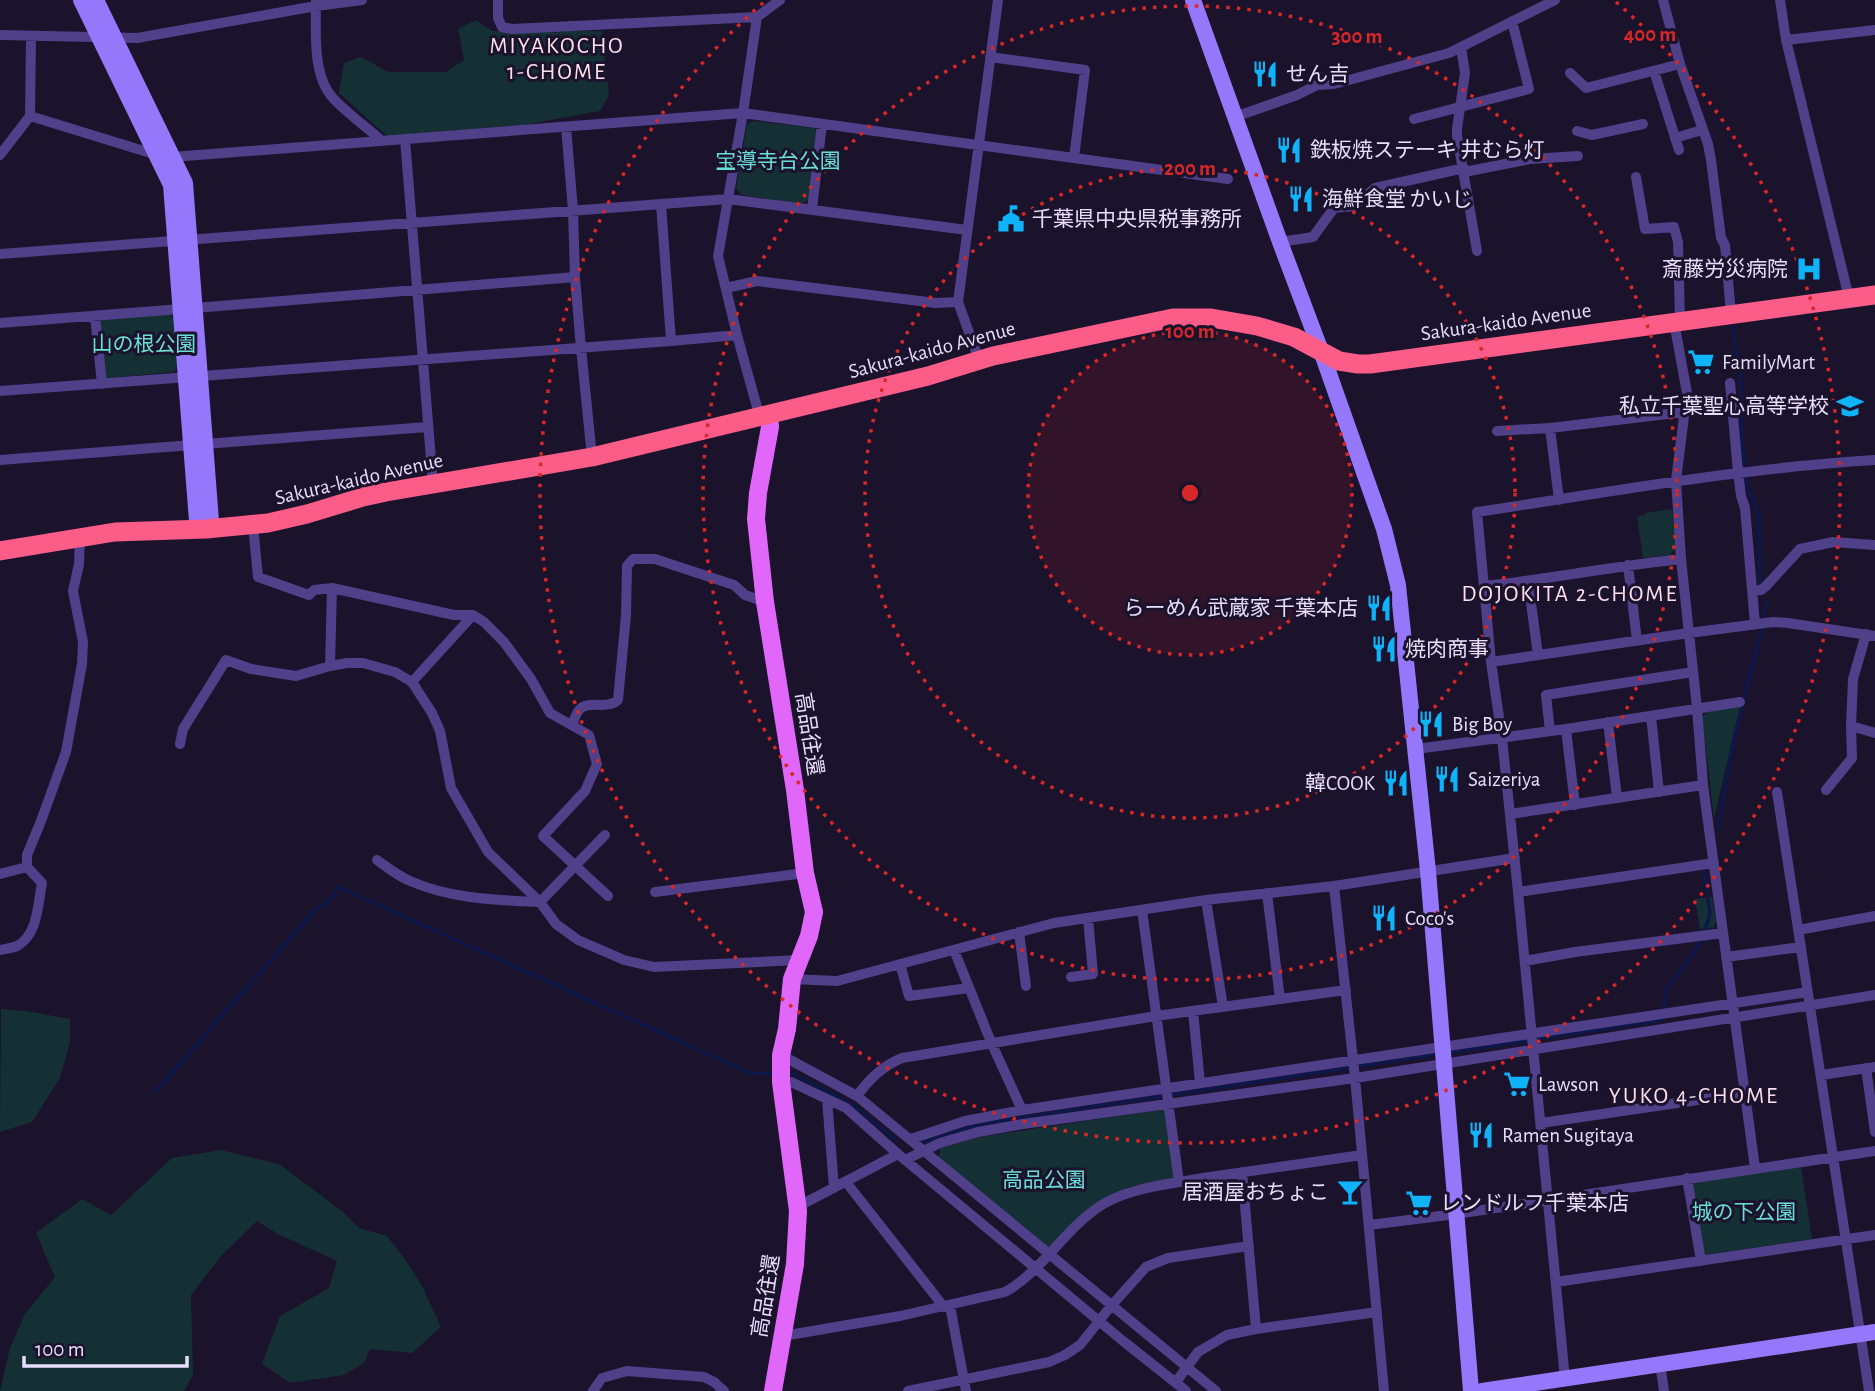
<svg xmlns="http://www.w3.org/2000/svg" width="1875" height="1391" font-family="'Alegreya Sans','Noto Sans JP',sans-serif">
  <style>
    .green { fill: #153035 }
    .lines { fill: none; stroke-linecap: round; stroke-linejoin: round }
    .stream { stroke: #0d174a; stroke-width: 3.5 }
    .street { stroke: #503f89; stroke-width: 10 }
    .secondary { stroke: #9577fb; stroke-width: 16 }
    .primary { stroke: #e167fb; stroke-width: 18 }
    .highway { stroke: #fb5c88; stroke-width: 19 }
    .ring { fill: none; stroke: #d62828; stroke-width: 3.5; stroke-dasharray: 3.5 7 }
    .labels { text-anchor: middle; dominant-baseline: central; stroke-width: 6; stroke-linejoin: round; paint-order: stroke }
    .poi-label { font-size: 21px; fill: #e8ddfe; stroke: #1b122b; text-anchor: start }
    .park-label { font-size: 21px; fill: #69ded8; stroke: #1b122b }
    .street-label { font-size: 21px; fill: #e8ddfe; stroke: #1b122b }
    .neighbourhood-label { font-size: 23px; letter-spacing: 2px; fill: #fedfed; stroke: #1b122b }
    .centre { fill: #d62828; stroke: #1b122b; stroke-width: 3.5 }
    .ring-label { font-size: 21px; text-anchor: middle; font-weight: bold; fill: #d62828; stroke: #1b122b; stroke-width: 6; stroke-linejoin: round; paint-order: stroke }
  </style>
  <rect width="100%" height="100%" fill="#1b122b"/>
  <path class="green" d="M476 20 492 31H602L609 96 600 111 524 125 387 136 339 93 344 63 360 57 389 72H446L464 60 458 29Z
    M754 121 814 128 820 133 809 199 802 204 742 195 736 189 747 124Z
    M167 313 174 318 178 366 174 372 106 378 98 321 102 318Z
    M1672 509 1676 548 1670 555 1643 558 1637 516 1645 515V513Z
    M1740 707 1714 819 1702 717 1708 712Z
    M1712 897 1716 921 1714 927 1700 929 1695 899Z
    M1 1009 26 1011 70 1019V1042L60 1078 32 1122 0 1132Z
    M1165 1109 1174 1178 1129 1187 1048 1248 939 1159 940 1148 979 1137Z
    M221 1150 279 1164 342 1211 359 1228 387 1236 405 1259 422 1286 441 1327 412 1353 370 1349 364 1363 344 1375 290 1383 262 1364 280 1316 329 1288 337 1261 278 1234 257 1221 221 1256 191 1295 193 1375 184 1391H0L10 1348 25 1314 55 1277 36 1233 82 1199 111 1215 172 1158Z
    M1801 1167 1812 1239 1705 1255 1692 1182Z"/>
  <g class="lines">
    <path class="stream" d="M1733 321 1735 347 1741 369 1742 443 1747 486 1759 515 1760 584
      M1764 618 1766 601
      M1718 828 1734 738 1762 629
      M1447 1053 1662 1020 1667 989 1702 941 1710 914 1704 871
      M786 1073H792L854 1106 896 1140
      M154 1093 315 910 331 899 339 887 750 1073 775 1074
      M925 1142 963 1129 987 1123 1440 1054"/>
    <path class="street" d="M316 0C316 29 312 74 332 97 344 111 368 128 382 141
      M498 0V18L502 27 512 29 757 17 780 0
      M1663 0 1680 64 1708 144 1711 160 1721 238 1725 245 1731 314
      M1780 0 1786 40 1849 298
      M757 17 743 113 718 256 737 335 760 418
      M0 35 137 38 316 6 362 0
      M1786 40 1875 30
      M1461 47 1465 73 1457 129V136L1477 251
      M990 57 1085 70 1074 158
      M1654 71 1679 150
      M1570 73 1586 88 1680 64
      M30 116 157 155
      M1235 117 1297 95 1317 85 1334 84 1449 53 1555 0
      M1414 119 1529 89 1512 21
      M566 127 573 210 575 277 581 348 592 457
      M1577 131 1592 135 1643 124
      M1675 138 1702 130
      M405 139 433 484
      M0 155 30 116 31 36
      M172 157 743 113 1228 179
      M1464 172 1530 159 1578 156
      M1636 177 1645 229 1674 227 1678 242 1680 321
      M661 204 671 341
      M812 209 822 124
      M1280 242 1313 237 1334 208 1354 206 1375 188 1464 168
      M0 254 728 199 967 230
      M726 288 757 281 936 303 958 302
      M195 308 575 277
      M95 316 102 384
      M1674 322 1687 393 1676 480 1681 559 1697 708 1703 785 1755 1168
      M0 323 181 309
      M979 360 958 302 998 0
      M1730 383 1738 472 1741 496 1745 508 1755 624
      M0 391 671 341 737 335
      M1550 428 1559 500
      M1497 431 1550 428 1684 412
      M205 444 427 427
      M0 460 192 445
      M253 525 258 577 309 595 314 590 332 588 454 615H473L484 622 504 642 531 679 550 713 589 735 597 764 585 791 543 836 608 896
      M1628 565 1637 641
      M1528 581 1538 655
      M1484 586C1550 579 1615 566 1681 559
      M1753 591 1761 590 1766 586 1800 549 1833 542 1875 545
      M1491 662 1689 633 1773 622 1788 623 1875 636
      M330 666 332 588
      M412 682 473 615
      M1651 716 1659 792
      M1608 722 1617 798
      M572 725C574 720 576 713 580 709 589 700 607 710 618 700L626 615 627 566 633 559H655L734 585 745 595 765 602
      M1851 726 1875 733
      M1566 729 1575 805
      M1550 731 1546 695 1693 672
      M180 744 183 729 226 660 251 669 296 676 330 666 347 663H363L395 672 412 682 432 713 440 731 451 788 488 852 540 902 556 924 578 940 624 960 654 967 799 960
      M1416 749 1566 729 1740 702
      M1826 790 1852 758 1851 726 1853 679 1866 634
      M1777 792 1869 1391
      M1510 814 1703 785
      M377 860C388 868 398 876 410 881 451 899 496 900 540 902L605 835
      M0 874 27 867
      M1334 886 1355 1078 1384 1391
      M655 892 805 873
      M1518 892 1714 863
      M1267 893 1280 999
      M1206 900 1223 1007
      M1142 910 1179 1182
      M1798 930 1875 916
      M1019 932 1026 986
      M0 950C5 949 12 948 17 946 38 935 38 903 42 883L27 867V855L41 821 66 752 82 664 83 642 73 591 79 564 80 538
      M954 950 991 1042 1022 1110
      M1726 957 1801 947
      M1525 961 1575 952 1723 933
      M900 964 909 996 969 988
      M1071 977 1093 974 1088 918
      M792 979 837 981 1054 923 1206 900 1334 886 1515 858
      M1193 1011 1200 1083
      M781 1055 857 1096 1216 1391
      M1866 1068 1875 1132
      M1821 1075 1875 1067
      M781 1082H791L846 1108 898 1154 1123 1341 1186 1391
      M857 1096C869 1079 882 1066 902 1058L1156 1016 1346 990
      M827 1099 834 1188
      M1541 1123 1745 1093
      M911 1139 965 1121 1022 1110 1808 992
      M905 1160 940 1143 978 1132 1023 1124 1355 1078 1875 995
      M1242 1172 1256 1329
      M1687 1178 1701 1261
      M846 1182 944 1307
      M797 1207 898 1154
      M1369 1225 1456 1214 1875 1151
      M1556 1282 1875 1235
      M950 1306 966 1391
      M783 1336 900 1316 1005 1292C1044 1270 1066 1226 1105 1203 1134 1187 1171 1184 1203 1178 1256 1170 1309 1163 1362 1155
      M1660 1364 1664 1391
      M1565 1379 1518 892 1502 738 1491 662 1477 512C1610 492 1741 468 1875 460
      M1176 1382 1198 1352 1227 1335 1256 1329 1377 1312
      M593 1391 602 1378 627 1371 704 1377 714 1382 724 1391
      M908 1391 1049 1362 1065 1355 1080 1345 1111 1306 1146 1267 1168 1258 1249 1246"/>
    <path class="secondary" d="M81 0 171 185 197 521 206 529 211 521 185 183 96 0
      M1193 0 1280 242 1321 351 1384 529 1398 585 1428 871 1471 1391
      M1482 1391 1875 1332"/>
    <path class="primary" d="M769 415 770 427 758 493 756 519 765 602 795 790 805 873 814 912 809 936 792 979 787 1029 781 1055V1082L798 1211 795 1264 773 1391"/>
    <path class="highway" d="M0 551 115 532 206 529 268 523 307 514 363 497 386 492 592 457 928 376 993 356 1173 318H1211L1257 326 1294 337 1339 361 1358 364H1370L1875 295"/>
  </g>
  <circle cx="1190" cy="493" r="162" fill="#d62828" fill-opacity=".12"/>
  <g class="ring">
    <circle cx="1190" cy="493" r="162"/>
    <circle cx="1190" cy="493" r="325"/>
    <circle cx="1190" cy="493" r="487"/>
    <path d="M1616 2A650 650 0 1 1 764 2"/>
  </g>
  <defs>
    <g id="restaurant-bare" transform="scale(2.1)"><path d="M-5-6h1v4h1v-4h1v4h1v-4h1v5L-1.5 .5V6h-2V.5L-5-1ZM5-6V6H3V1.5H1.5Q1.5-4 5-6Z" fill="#0fb3f9" stroke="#1b122b" stroke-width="2.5" paint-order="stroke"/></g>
    <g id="civic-bare" transform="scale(2.1)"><path d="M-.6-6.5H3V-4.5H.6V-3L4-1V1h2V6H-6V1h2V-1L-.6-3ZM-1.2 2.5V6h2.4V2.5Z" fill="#0fb3f9" stroke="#1b122b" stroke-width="2.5" paint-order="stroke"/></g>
    <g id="hospital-bare" transform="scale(2.1)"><path d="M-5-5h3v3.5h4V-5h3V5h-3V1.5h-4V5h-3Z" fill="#0fb3f9" stroke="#1b122b" stroke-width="2.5" paint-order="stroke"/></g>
    <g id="supermarket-bare" transform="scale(2.1)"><path d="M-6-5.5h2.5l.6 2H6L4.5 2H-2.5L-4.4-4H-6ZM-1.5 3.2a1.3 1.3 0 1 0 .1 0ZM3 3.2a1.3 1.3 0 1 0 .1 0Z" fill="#0fb3f9" stroke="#1b122b" stroke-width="2.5" paint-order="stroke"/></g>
    <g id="school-bare" transform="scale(2.1)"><path d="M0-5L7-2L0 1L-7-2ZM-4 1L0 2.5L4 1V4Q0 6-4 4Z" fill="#0fb3f9" stroke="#1b122b" stroke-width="2.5" paint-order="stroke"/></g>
    <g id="bar-bare" transform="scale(2.1)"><path d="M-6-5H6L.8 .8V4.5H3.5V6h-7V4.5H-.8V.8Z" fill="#0fb3f9" stroke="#1b122b" stroke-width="2.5" paint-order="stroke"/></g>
  </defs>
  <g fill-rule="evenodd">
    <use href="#restaurant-bare" x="1265" y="74"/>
    <use href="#restaurant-bare" x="1289" y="150"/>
    <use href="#restaurant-bare" x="1301" y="199"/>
    <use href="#civic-bare" x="1011" y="219"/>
    <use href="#hospital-bare" x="1809" y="269"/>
    <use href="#supermarket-bare" x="1701" y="362"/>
    <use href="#school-bare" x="1850" y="406"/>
    <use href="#restaurant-bare" x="1379" y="608"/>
    <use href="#restaurant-bare" x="1384" y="649"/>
    <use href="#restaurant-bare" x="1431" y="724"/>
    <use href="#restaurant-bare" x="1447" y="779"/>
    <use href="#restaurant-bare" x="1396" y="783"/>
    <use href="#restaurant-bare" x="1384" y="918"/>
    <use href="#supermarket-bare" x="1517" y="1084"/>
    <use href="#restaurant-bare" x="1481" y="1135"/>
    <use href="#bar-bare" x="1350" y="1192"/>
    <use href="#supermarket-bare" x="1419" y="1203"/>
  </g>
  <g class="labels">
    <g class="poi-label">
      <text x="1286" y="74">せん吉</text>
      <text x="1310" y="150">鉄板焼ステーキ 井むら灯</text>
      <text x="1322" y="199">海鮮食堂 かいじ</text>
      <text x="1032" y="219">千葉県中央県税事務所</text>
      <text x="1788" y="269" text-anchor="end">斎藤労災病院</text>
      <text x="1722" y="362">FamilyMart</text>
      <text x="1829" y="406" text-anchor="end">私立千葉聖心高等学校</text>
      <text x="1358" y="608" text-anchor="end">らーめん武蔵家 千葉本店</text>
      <text x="1405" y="649">焼肉商事</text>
      <text x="1452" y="724">Big Boy</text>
      <text x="1468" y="779">Saizeriya</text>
      <text x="1375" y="783" text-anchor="end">韓COOK</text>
      <text x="1405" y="918">Coco's</text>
      <text x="1538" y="1084">Lawson</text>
      <text x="1502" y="1135">Ramen Sugitaya</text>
      <text x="1329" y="1192" text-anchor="end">居酒屋おちょこ</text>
      <text x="1440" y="1203">レンドルフ千葉本店</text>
    </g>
    <g class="park-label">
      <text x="778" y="161">宝導寺台公園</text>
      <text x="144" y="344">山の根公園</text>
      <text x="1044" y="1180">高品公園</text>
      <text x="1744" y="1212">城の下公園</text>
    </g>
    <g class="street-label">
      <text transform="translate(1506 322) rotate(-8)">Sakura-kaido Avenue</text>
      <text transform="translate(932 350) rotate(-15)">Sakura-kaido Avenue</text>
      <text transform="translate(359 479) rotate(-13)">Sakura-kaido Avenue</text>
      <text transform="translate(809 734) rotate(81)">高品往還</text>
      <text transform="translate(766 1296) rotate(-81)">高品往還</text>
    </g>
    <g class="neighbourhood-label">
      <text x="557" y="46">MIYAKOCHO<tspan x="557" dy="26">1-CHOME</tspan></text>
      <text x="1570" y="594">DOJOKITA 2-CHOME</text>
      <text x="1694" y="1096">YUKO 4-CHOME</text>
    </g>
  </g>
  <circle cx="1190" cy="493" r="10" class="centre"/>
  <g class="ring-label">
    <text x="1650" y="41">400 m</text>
    <text x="1357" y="43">300 m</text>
    <text x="1190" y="175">200 m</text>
    <text x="1190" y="338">100 m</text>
  </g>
  <path d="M24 1356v10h163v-10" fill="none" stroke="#e8ddfe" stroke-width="3.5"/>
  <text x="35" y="1356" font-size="21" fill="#e8ddfe" stroke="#1b122b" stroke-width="5" paint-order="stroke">100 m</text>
</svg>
